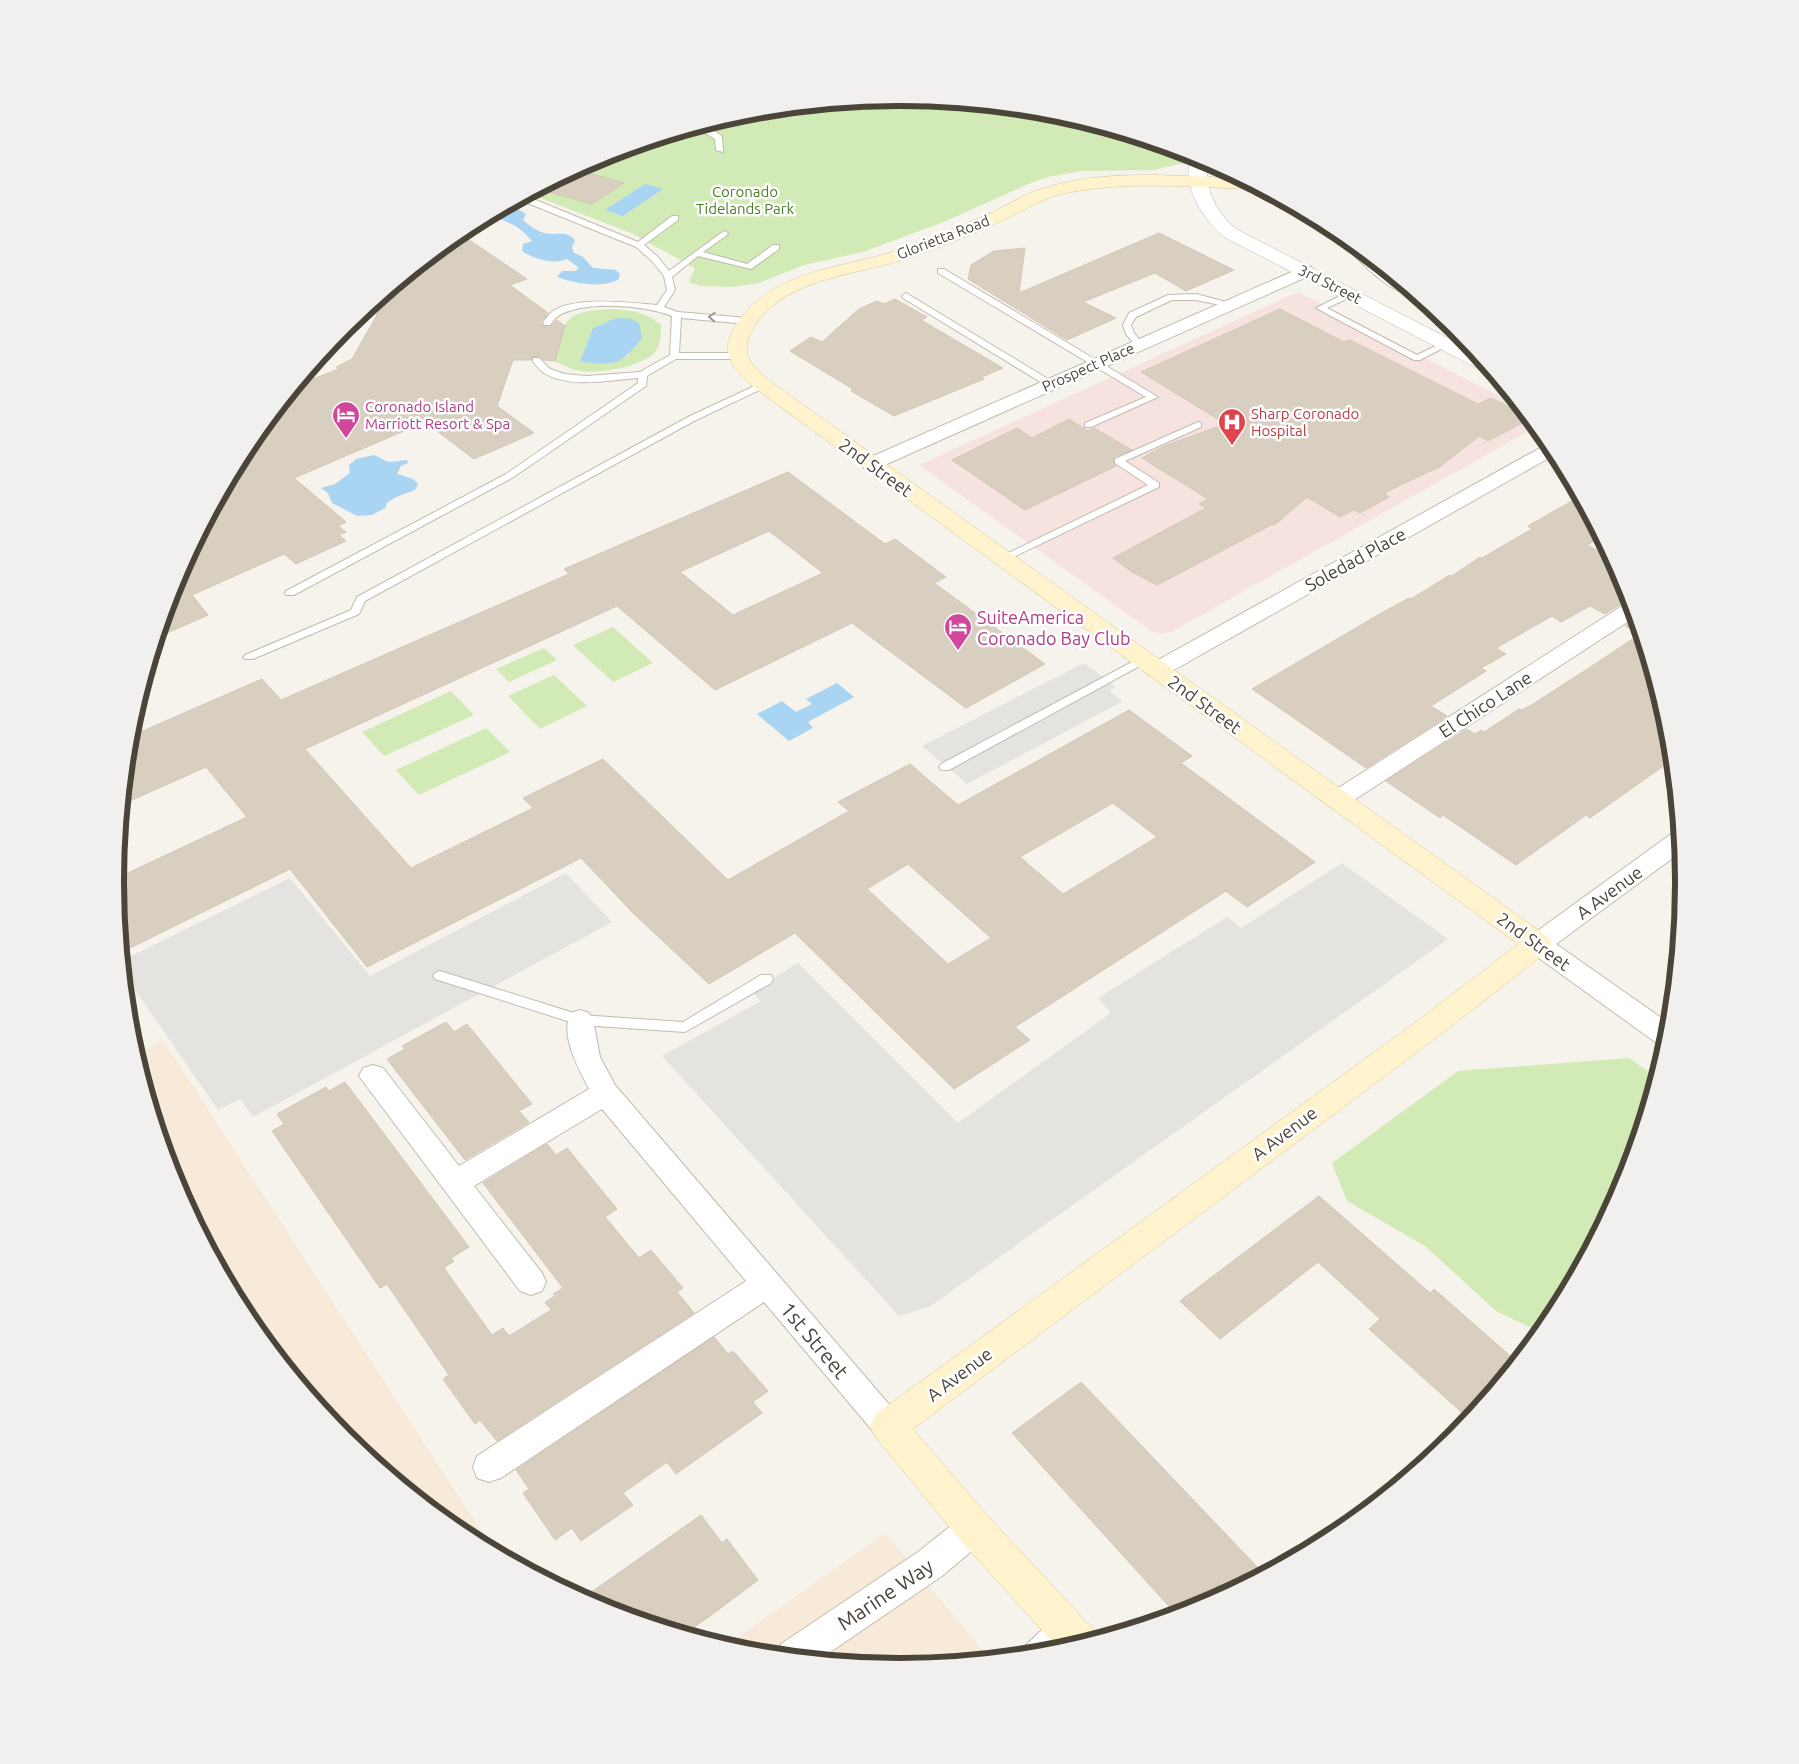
<svg xmlns="http://www.w3.org/2000/svg" width="1799" height="1764" font-family="Ubuntu,sans-serif">
  <style>
    .commercial { fill: #f7ead8 }
    .medical { fill: #f6e3e0 }
    .green { fill: #d2eab5; fill-rule: evenodd }
    .parking { fill: #e5e3e0 }
    .water { fill: #a9d4f2 }
    .building { fill: #d8cfc1; stroke: #d3c7b4; fill-rule: evenodd }
    .lines { fill: none; stroke-linecap: round; stroke-linejoin: round }
    .service-casing { stroke: #c2bbae; stroke-width: 2 }
    .minor-casing { stroke: #c2bbae; stroke-width: 2 }
    .tertiary-casing { stroke: #c2bbae; stroke-width: 1 }
    .secondary-casing { stroke: #d6c79b; stroke-width: 1 }
    .service { fill: #fff; fill-rule: evenodd }
    .minor { fill: #fff; fill-rule: evenodd }
    .tertiary { fill: #fff; fill-rule: evenodd }
    .secondary { fill: #fff3cd; fill-rule: evenodd }
    .oneway { stroke: #9c9892 }
    .labels { text-anchor: middle; dominant-baseline: central; stroke-width: 5; stroke-linejoin: round; paint-order: stroke }
    .far-park-label { font-size: 15px; fill: #4a7f2a; stroke: #fff }
    .far-street-label { font-size: 15px; fill: #4b4439; stroke: #fff }
    .far-hotel-label { font-size: 15px; fill: #b23c85; stroke: #fff; text-anchor: start }
    .far-health-label { font-size: 15px; fill: #be3a42; stroke: #fff; text-anchor: start }
    .street-label { font-size: 18px; fill: #4b4439; stroke: #fff }
    .hotel-label { font-size: 18px; fill: #b23c85; stroke: #fff; text-anchor: start }
    .near-street-label { font-size: 21px; fill: #4b4439; stroke: #fff }
    .rim { fill: none; stroke: #4b4439; stroke-width: 6 }
  </style>
  <rect width="100%" height="100%" fill="#f6f3ec"/>
  <path class="commercial" d="M163 1040 494 1551 463 1534 345 1437 247 1318 175 1182 136 1054Z
    M885 1533 989 1658 899 1666 746 1651 727 1645Z"/>
  <path class="medical" d="M1298 292 1520 407 1536 427 1171 632 1162 634 1151 631 919 465Z"/>
  <path class="green" d="M900 98 1053 113 1200 157 1213 165 1178 164 1154 170 1081 171 1048 177 1028 184 946 221 863 252 804 265 759 283 733 287 700 286 689 282 695 268 631 233 530 194 600 157 747 113Z
    M614 309C632 311 647 312 661 325 661 333 661 343 656 351 643 367 599 374 580 371 570 369 563 365 555 361 557 352 561 330 566 323 576 309 599 310 614 309ZM604 325 640 328 637 344 631 348 628 356 609 364 580 361 593 328Z
    M613 627 653 663 613 682 573 645Z
    M544 648 557 660 509 682 496 669Z
    M554 675 587 706 540 729 508 696Z
    M451 691 474 715 384 756 362 732Z
    M486 728 510 752 419 795 396 770Z
    M1629 1058 1656 1077 1624 1182 1552 1318 1540 1332 1496 1311 1425 1246 1347 1201 1332 1163 1458 1071Z"/>
  <path class="parking" d="M1084 663 1116 687 1109 691 1123 701 967 784 922 746Z
    M1342 863 1448 939 929 1307 899 1316 662 1056 761 1001 752 991 798 963 958 1123 1111 1013 1098 998 1227 917 1241 928Z
    M566 873 612 922 253 1117 240 1099 218 1110 124 974 123 960 290 878 370 976Z"/>
  <path class="water" d="M645 184 663 189 623 216 605 210Z
    M506 207 519 210 526 214 523 220C529 225 536 231 544 233 556 236 566 230 575 240L572 247 574 253 582 256 593 268 616 270 620 274 618 280C598 288 577 284 557 277L562 271H575L579 268 567 259C555 265 533 259 522 251L523 244 532 241C518 225 510 222 489 216Z
    M617 318 631 319 639 323 642 338C621 365 614 367 580 361L593 328C603 325 607 321 617 318Z
    M374 455 388 462 407 460 408 463 401 466 397 474 413 479 418 484 415 490 394 498 387 503 385 508 372 515 357 516 332 503 328 493 321 488 335 484 350 473 349 465 356 459Z
    M837 683 854 697 808 722 813 728 789 741 757 714 782 701 796 712 812 704 806 699Z"/>
  <path class="building" d="M581 171 624 183 592 204 549 192Z
    M459 233 527 279 510 285 548 313 541 322 542 326 550 327 557 320 565 326 555 361 544 360 539 356 532 357 531 360H513L497 406 534 433 474 459 425 422 294 478 346 522 338 526 346 532 339 535 346 541 296 564 284 554 192 595 208 615 158 637 175 582 247 446 297 385 339 369 336 367 352 359 377 315 368 308Z
    M1159 233 1234 270 1186 291 1155 273 1083 302 1116 318 1067 340 968 279 971 265 994 251 1025 248 1019 293Z
    M895 299 927 317 921 320 1003 368 982 377 984 379 894 416 851 391 853 389 790 351 811 337 822 342 859 309 877 301 884 304Z
    M1280 309 1344 342 1350 340 1478 404 1491 398 1526 415 1530 419 1488 441 1479 436 1441 466 1384 493 1389 497 1360 513 1354 510 1340 517 1307 497 1276 524 1271 525 1157 585 1132 572 1113 558 1206 508 1199 504 1208 499 1142 458 1164 446 1226 424 1141 372Z
    M1069 419 1088 431 1094 428 1132 450 1114 457 1113 463 1116 466 1025 510 952 460 1017 428 1032 438Z
    M788 472 885 544 895 539 946 577 934 583 1045 664 966 708 852 623 715 690 617 606 305 749 411 868 533 808 523 798 603 759 728 880 849 811 838 802 910 764 958 805 1129 710 1192 756 1181 763 1315 862 1247 907 1226 891 1015 1027 1030 1040 954 1089 795 933 709 984 634 914 581 858 367 967 290 869 122 952 115 879 247 817 206 767 123 804 129 737 262 679 281 700 569 574 564 569ZM769 531 823 573 733 615 680 572ZM1113 803 1157 837 1063 894 1020 857ZM908 864 991 938 948 964 867 889Z
    M1579 497 1595 528 1588 532 1599 538 1587 545 1612 558 1624 582 1630 601 1624 602 1605 614 1590 606 1561 622 1552 616 1496 648 1506 654 1481 668 1486 671 1431 706 1447 716 1366 768 1252 689 1383 612 1409 598 1411 599 1450 575 1452 576 1480 557 1482 558 1532 529 1528 526Z
    M1636 619 1669 729 1672 760 1590 818 1586 815 1516 865 1443 815 1440 818 1386 781 1467 729 1475 734 1481 730 1484 732 1519 709 1521 710 1530 706 1595 664 1640 634 1625 626Z
    M446 1022 454 1032 467 1024 532 1104 519 1111 529 1122 465 1160 387 1059 405 1049 402 1046Z
    M345 1082 469 1247 451 1258 454 1261 444 1268 492 1335 503 1328 509 1336 551 1310 545 1302 555 1296 553 1294 563 1288 483 1183 547 1144 556 1155 567 1148 617 1209 605 1217 639 1258 651 1250 683 1288 677 1292 694 1313 497 1441 480 1420 475 1424 443 1379 449 1375 387 1284 380 1288 272 1131 284 1124 277 1114 326 1087 329 1091Z
    M1319 1196 1430 1293 1434 1289 1516 1361 1469 1419 1369 1329 1380 1319 1318 1262 1220 1339 1180 1301Z
    M714 1337 728 1354 733 1351 768 1391 753 1402 762 1413 676 1474 667 1462 623 1493 633 1505 581 1541 572 1528 555 1540 523 1493 529 1489 516 1470Z
    M1081 1382 1263 1573 1199 1607 1176 1614 1012 1433Z
    M701 1515 722 1543 727 1539 758 1580 710 1616 686 1633 599 1607 583 1598Z"/>
  <g class="lines">
    <g class="service-casing">
      <path id="service" d="M700 127 713 130 722 136 723 152 716 150 715 139 707 134 693 129Z
        M526 196 638 242 672 216H678V220L644 245 658 257 669 271 724 231 728 233 727 235 703 252 747 264 773 245H779V249L751 269 698 256 672 277 675 290 664 307 678 312 747 318 751 321 747 324 681 318 679 353H737L742 356 737 359H676L647 376 646 386 512 478 294 595H286L285 593 286 591 506 474 638 383V378C609 380 570 389 544 373 540 371 536 365 533 362V358H539L550 369 565 374 586 376 640 372 670 355 672 316C643 305 590 301 561 314 557 316 553 321 550 325H544L543 323C545 319 549 314 553 311 576 296 629 303 657 305L667 290 664 276 652 261 636 247 520 200Z
        M938 269H944L1158 397 1091 427H1085V423L1146 397 938 273Z
        M1350 291 1354 294 1353 296 1327 308 1417 355 1444 342 1447 341 1451 344 1420 360H1414L1316 308Z
        M906 293 1053 382 1055 384 1050 387 1047 386 903 298 902 296Z
        M1196 294 1234 304 1230 307 1196 300H1172L1136 317 1131 325 1134 333 1143 344 1142 346H1136L1126 334 1123 325 1129 313 1168 295Z
        M763 382 766 383V387L696 420 365 601 359 614 253 659H245L243 657 245 655 351 610 357 597 690 416Z
        M1198 422 1201 423V427L1125 461 1159 483V487L1007 560H999L998 558 1148 485 1115 463V459Z
        M1143 656 1149 660 1147 662 949 770H941L939 767 941 764Z
        M440 971 580 1015 683 1022 761 975H771L773 979 771 983 685 1032 580 1025 435 979 433 976 435 973Z
        M1060 1615 1066 1618 1069 1624 1066 1630 1043 1652 1020 1655 1023 1648 1054 1618Z"/>
    </g>
    <g class="minor-casing">
      <path id="minor" d="M1345 238H1346L1413 293C1393 298 1358 259 1345 246L1343 242Z
        M1305 266 1311 267 1314 271 1311 275 878 468 871 470 864 468 861 464 864 460Z
        M1549 443 1556 454 1165 675 1157 677 1149 675 1146 670 1149 665Z
        M1631 603 1635 617 1345 806 1337 808 1329 806 1325 800 1329 794 1625 604Z
        M1679 832 1681 852 1556 944 1670 1024 1665 1047 1658 1044 1529 951 1525 944 1529 937 1671 834Z
        M580 1010 589 1013 593 1020 600 1057 615 1085 899 1416 904 1426 899 1436 888 1441 877 1436 764 1302 501 1478 489 1482 477 1478 473 1467 477 1456 746 1281 602 1109 474 1186 542 1273 546 1282 542 1291 531 1295 520 1291 359 1076 363 1068 373 1065 383 1068 459 1166 589 1089C579 1069 559 1034 571 1013Z
        M974 1512 986 1517 991 1528 986 1539 942 1576 820 1659 776 1654 781 1644 918 1552 962 1517Z"/>
    </g>
    <g class="tertiary-casing">
      <path id="tertiary" d="M1192 155 1207 161C1205 189 1215 211 1236 229L1473 351 1488 369 1477 368 1224 237C1203 219 1179 184 1192 155Z"/>
    </g>
    <g class="secondary-casing">
      <path id="secondary" d="M1157 175 1239 178 1256 187 1250 189C1188 187 1127 181 1066 193 1043 197 1024 211 1003 220 974 234 943 246 912 257 860 276 787 275 754 327 738 352 751 365 770 381L1548 937 1552 944 1548 951 1440 1035 913 1429 987 1515 1093 1629 1096 1638 1059 1649 961 1541 876 1438 870 1426 876 1414 1420 1019 1518 944 756 389C733 369 717 352 737 323 776 268 839 270 898 250 930 238 962 226 993 212 1011 203 1028 192 1048 187 1083 176 1120 175 1157 175Z"/>
    </g>
    <use href="#service" class="service"/>
    <use href="#minor" class="minor"/>
    <use href="#tertiary" class="tertiary"/>
    <use href="#secondary" class="secondary"/>
  </g>
  <defs><path id="oneway-chevron" d="M-2-3.5L2.5 0L-2 3.5" fill="none" stroke-width="1.6" stroke-linecap="round" stroke-linejoin="round" transform="scale(1.25)"/></defs>
  <use class="oneway" href="#oneway-chevron" transform="translate(712 317) rotate(-177)"/>
  <defs>
    <g id="hotel-pin" transform="scale(1.4375)"><path d="M0 17L-7.5 6A9.5 9.5 0 1 1 7.5 6Z" fill="#d1479c" stroke="#fff"/><path d="M-6-4.5h1.5V1H6V5H4.5V3h-9V5H-6ZM-4 0a1.8 1.8 0 1 1 3.6 0ZM.5 0V-2.5h3Q6-2.5 6 0Z" fill="#fff"/></g>
    <g id="hospital-pin" transform="scale(1.4375)"><path d="M0 17L-7.5 6A9.5 9.5 0 1 1 7.5 6Z" fill="#e0444e" stroke="#fff"/><path d="M-5-5h3v3.5h4V-5h3V5h-3V1.5h-4V5h-3Z" fill="#fff"/></g>
  </defs>
  <g fill-rule="evenodd">
    <use href="#hotel-pin" x="346" y="415"/>
    <use href="#hospital-pin" x="1232" y="422"/>
    <use href="#hotel-pin" x="958" y="627"/>
  </g>
  <g class="labels">
    <g class="far-park-label">
      <text x="745" y="191">Coronado<tspan x="745" dy="17">Tidelands Park</tspan></text>
    </g>
    <g class="far-street-label">
      <text transform="translate(943 237) rotate(-21)">Glorietta Road</text>
      <text transform="translate(1330 284) rotate(27)">3rd Street</text>
      <text transform="translate(1088 367) rotate(-24)">Prospect Place</text>
    </g>
    <g class="far-hotel-label">
      <text x="365" y="406">Coronado Island<tspan x="365" dy="17">Marriott Resort &amp; Spa</tspan></text>
    </g>
    <g class="far-health-label">
      <text x="1251" y="413">Sharp Coronado<tspan x="1251" dy="17">Hospital</tspan></text>
    </g>
    <g class="street-label">
      <text transform="translate(876 467) rotate(36)">2nd Street</text>
      <text transform="translate(1355 559) rotate(-29)">Soledad Place</text>
      <text transform="translate(1205 704) rotate(36)">2nd Street</text>
      <text transform="translate(1485 704) rotate(-33)">El Chico Lane</text>
      <text transform="translate(1609 892) rotate(-36)">A Avenue</text>
      <text transform="translate(1534 941) rotate(36)">2nd Street</text>
      <text transform="translate(1284 1133) rotate(-37)">A Avenue</text>
      <text transform="translate(959 1374) rotate(-37)">A Avenue</text>
    </g>
    <g class="hotel-label">
      <text x="977" y="617">SuiteAmerica<tspan x="977" dy="21">Coronado Bay Club</tspan></text>
    </g>
    <g class="near-street-label">
      <text transform="translate(815 1340) rotate(50)">1st Street</text>
      <text transform="translate(885 1594) rotate(-34)">Marine Way</text>
    </g>
  </g>
  <path d="M0 0H1799V1764H0ZM899 106H900A775 775 0 0 1 1675 881V883A775 775 0 0 1 900 1658H899A775 775 0 0 1 124 883V881A775 775 0 0 1 899 106Z" fill="#f1f0ef" fill-rule="evenodd"/>
  <path class="rim" d="M899 106H900A775 775 0 0 1 1675 881V883A775 775 0 0 1 900 1658H899A775 775 0 0 1 124 883V881A775 775 0 0 1 899 106Z"/>
</svg>
